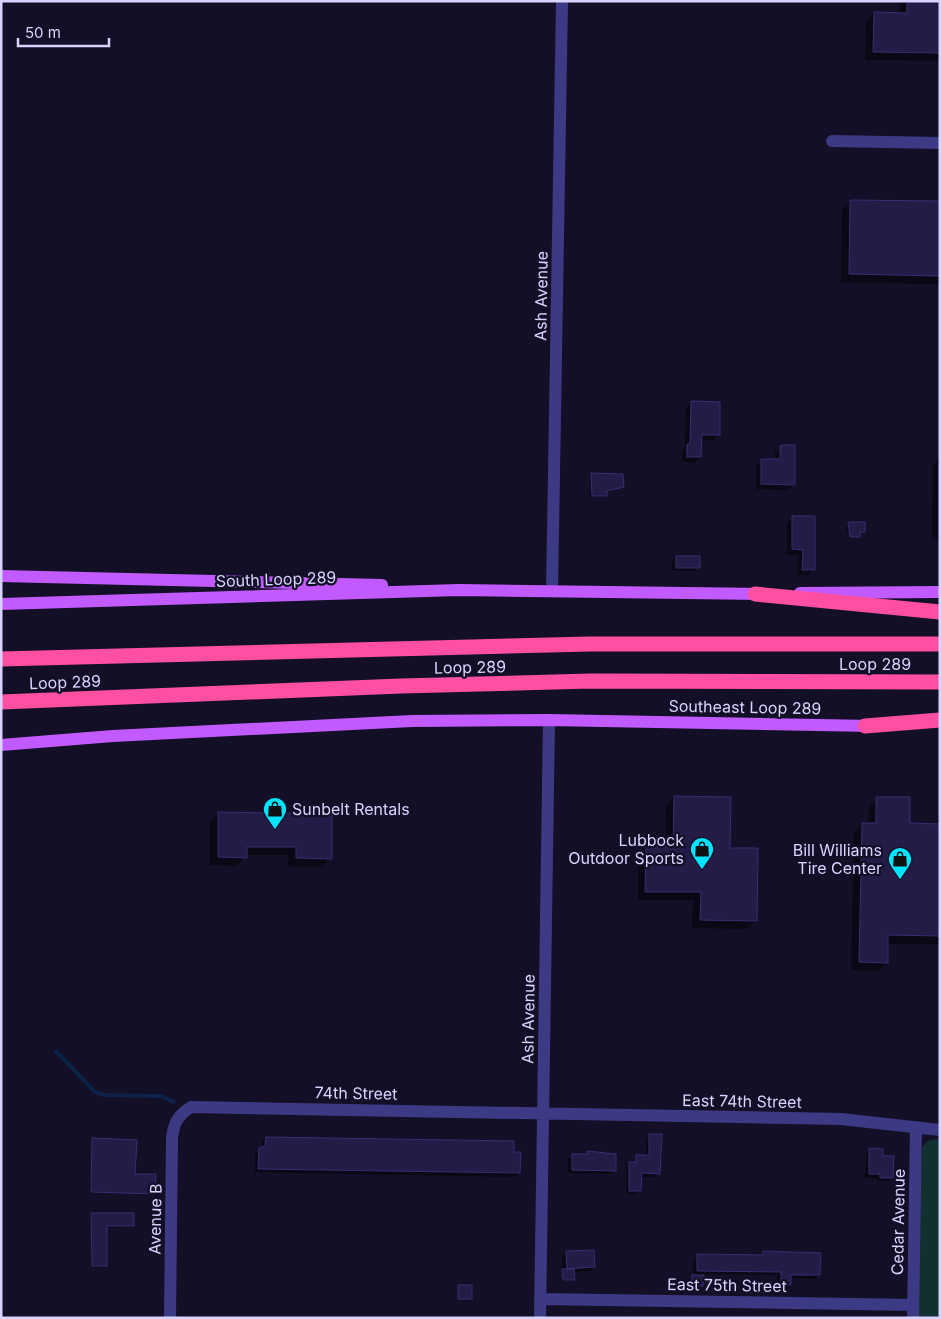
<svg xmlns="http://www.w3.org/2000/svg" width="941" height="1319" font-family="Inter,sans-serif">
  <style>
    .green { fill: #12302f }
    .shadow { fill: #0007 }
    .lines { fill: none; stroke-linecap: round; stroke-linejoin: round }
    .stream { stroke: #0c2248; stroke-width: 4 }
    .building { fill: #241b47; stroke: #3b2d73 }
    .minor { stroke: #3d3a85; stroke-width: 12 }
    .major { stroke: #c25bff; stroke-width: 12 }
    .highway { stroke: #ff4fa3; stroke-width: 15 }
    .labels { text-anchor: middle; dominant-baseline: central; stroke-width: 4.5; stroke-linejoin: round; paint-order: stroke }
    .street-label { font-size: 16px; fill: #d9d4ff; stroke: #130f26 }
    .poi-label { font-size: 16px; fill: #d9d4ff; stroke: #130f26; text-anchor: end }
  </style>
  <rect width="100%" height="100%" fill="#130f26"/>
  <path class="green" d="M940 1139V1318H917L922 1147 929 1140Z"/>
  <path class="shadow" d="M900 1H940V61L865 60 866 22 874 13 899 14Z
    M851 201 940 202V284L841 282 842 209Z
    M692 402 719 435 713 440H700V457L694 463 682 462V451L685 448 686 408Z
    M780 447 794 484 788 490 756 489V466L762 460H775V453Z
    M940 458V539H932L933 465Z
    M591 475H621L622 486 606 491 604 497H590Z
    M793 517 813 570 808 575H797L798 555H787V523Z
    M848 523 864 532 859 533 858 538H849V533H846Z
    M676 557 699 567 695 571H672V561Z
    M674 797 729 849 756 921 747 929 692 928 693 900H638V856L647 847 665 848 666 806Z
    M877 798 908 825H940V944H887V962L878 971 851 970 854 832 862 824H868L869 807Z
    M219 813 330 858 322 867 288 866V855H246L237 866 210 865V822Z
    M650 1135 658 1173 655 1177H640V1191L636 1194H626V1167L633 1163 637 1156H646V1139Z
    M266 1138 513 1154 519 1173 515 1177 255 1172V1153L262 1148V1142Z
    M93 1140 134 1175 154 1194 90 1193Z
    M869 1150 881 1157 892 1178 888 1181H877V1178H865L866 1154Z
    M588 1152 614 1170 611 1174 568 1173V1159L572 1155 585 1156Z
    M92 1214 133 1226 106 1228 104 1267H91Z
    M593 1251 594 1267 590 1271 573 1272 572 1281H562V1256L566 1252Z
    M763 1253 819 1275 815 1279 790 1278V1285L786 1289H777V1275L702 1274V1286L691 1287V1278L695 1274H693L694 1259 698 1255 760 1256Z
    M425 1317H439V1318H424Z"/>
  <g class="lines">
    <path class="stream" d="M56 1051 95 1092 104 1095 161 1096 174 1102"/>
  </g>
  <path class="building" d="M907 1H940V53L873 52 874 12 907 13Z
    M850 200 940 201V276L849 274Z
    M691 401 720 402V435H702L701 457H687V444H690Z
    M783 445H795V485L761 484V459H780V446Z
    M591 473 623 474 624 487 607 491V496H592Z
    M792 516H815V570H802L803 550 792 549Z
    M848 522H865V532H860V537H850Z
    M676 556H700V568H676Z
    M674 796 731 797 730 848H758L757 921 700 920 701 892H645L646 846 673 847Z
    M876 797H910V823L940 824V936L888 935V963L859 962 862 823H876Z
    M218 812 332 814V859L296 858V847H247V858L218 857Z
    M649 1134H662L660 1174 642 1173 641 1191H629V1162H636V1155H649Z
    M266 1137 514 1141V1152H521L520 1173 258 1169 259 1148 265 1146Z
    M92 1138 137 1140 135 1174H156L155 1194 91 1192Z
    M869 1148 883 1149V1156H894L893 1178H880V1174H869Z
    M587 1151 616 1154V1171L572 1170V1154H587Z
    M91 1213H134V1226H107V1266H92Z
    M594 1250 595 1267 567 1269 566 1251Z
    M763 1251 821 1253 820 1275H791V1285H781V1272L697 1271V1254L763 1255Z
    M562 1269H574L575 1280H563Z
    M692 1275H704L703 1286H692Z
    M458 1285H472V1299H458Z"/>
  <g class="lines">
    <path class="minor" d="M832 141 940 143
      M552 591 562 1
      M540 1299 913 1305
      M170 1318 172 1138C174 1123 177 1116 191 1107L841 1119 940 1130
      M540 1318 549 720
      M913 1318 916 1127"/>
    <path class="major" d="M1 576 382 585
      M800 593 940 592
      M1 604 459 590 765 594
      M1 745 113 736 412 721 549 720 873 726"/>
    <path class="highway" d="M755 594 940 612
      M1 659 590 644H940
      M1 702 401 686 591 681 940 682
      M865 726 940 720"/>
  </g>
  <defs>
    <g id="shop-pin" transform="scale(1.25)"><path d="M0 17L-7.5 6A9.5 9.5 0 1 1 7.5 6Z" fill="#00e5ff" stroke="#130f26"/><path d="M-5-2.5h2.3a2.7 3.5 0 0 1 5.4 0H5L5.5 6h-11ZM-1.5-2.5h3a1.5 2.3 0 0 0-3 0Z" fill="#111"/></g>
  </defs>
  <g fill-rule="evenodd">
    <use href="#shop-pin" x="275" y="809"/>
    <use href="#shop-pin" x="702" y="849"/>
    <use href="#shop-pin" x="900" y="859"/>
  </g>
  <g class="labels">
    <g class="street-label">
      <text transform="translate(541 296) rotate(-89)">Ash Avenue</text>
      <text transform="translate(276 579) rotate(-2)">South Loop 289</text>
      <text x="875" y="664">Loop 289</text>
      <text transform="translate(470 667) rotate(-1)">Loop 289</text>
      <text transform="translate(65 682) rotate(-2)">Loop 289</text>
      <text transform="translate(745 707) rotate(1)">Southeast Loop 289</text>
      <text transform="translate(528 1019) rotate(-89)">Ash Avenue</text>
      <text transform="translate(356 1093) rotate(1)">74th Street</text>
      <text transform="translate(742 1101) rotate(1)">East 74th Street</text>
      <text transform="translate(155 1219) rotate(-89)">Avenue B</text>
      <text transform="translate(898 1222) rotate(-89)">Cedar Avenue</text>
      <text transform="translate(727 1285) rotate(1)">East 75th Street</text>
    </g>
    <g class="poi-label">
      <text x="292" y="809" text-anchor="start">Sunbelt Rentals</text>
      <text x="684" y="840">Lubbock<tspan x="684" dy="18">Outdoor Sports</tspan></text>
      <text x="882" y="850">Bill Williams<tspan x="882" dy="18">Tire Center</tspan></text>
    </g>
  </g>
  <rect width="941" height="1319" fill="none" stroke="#d9d4ff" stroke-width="5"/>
  <path d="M18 38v8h91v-8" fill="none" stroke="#d9d4ff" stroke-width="2.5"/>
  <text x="25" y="38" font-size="15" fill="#d9d4ff" stroke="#130f26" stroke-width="4" paint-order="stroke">50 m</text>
</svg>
